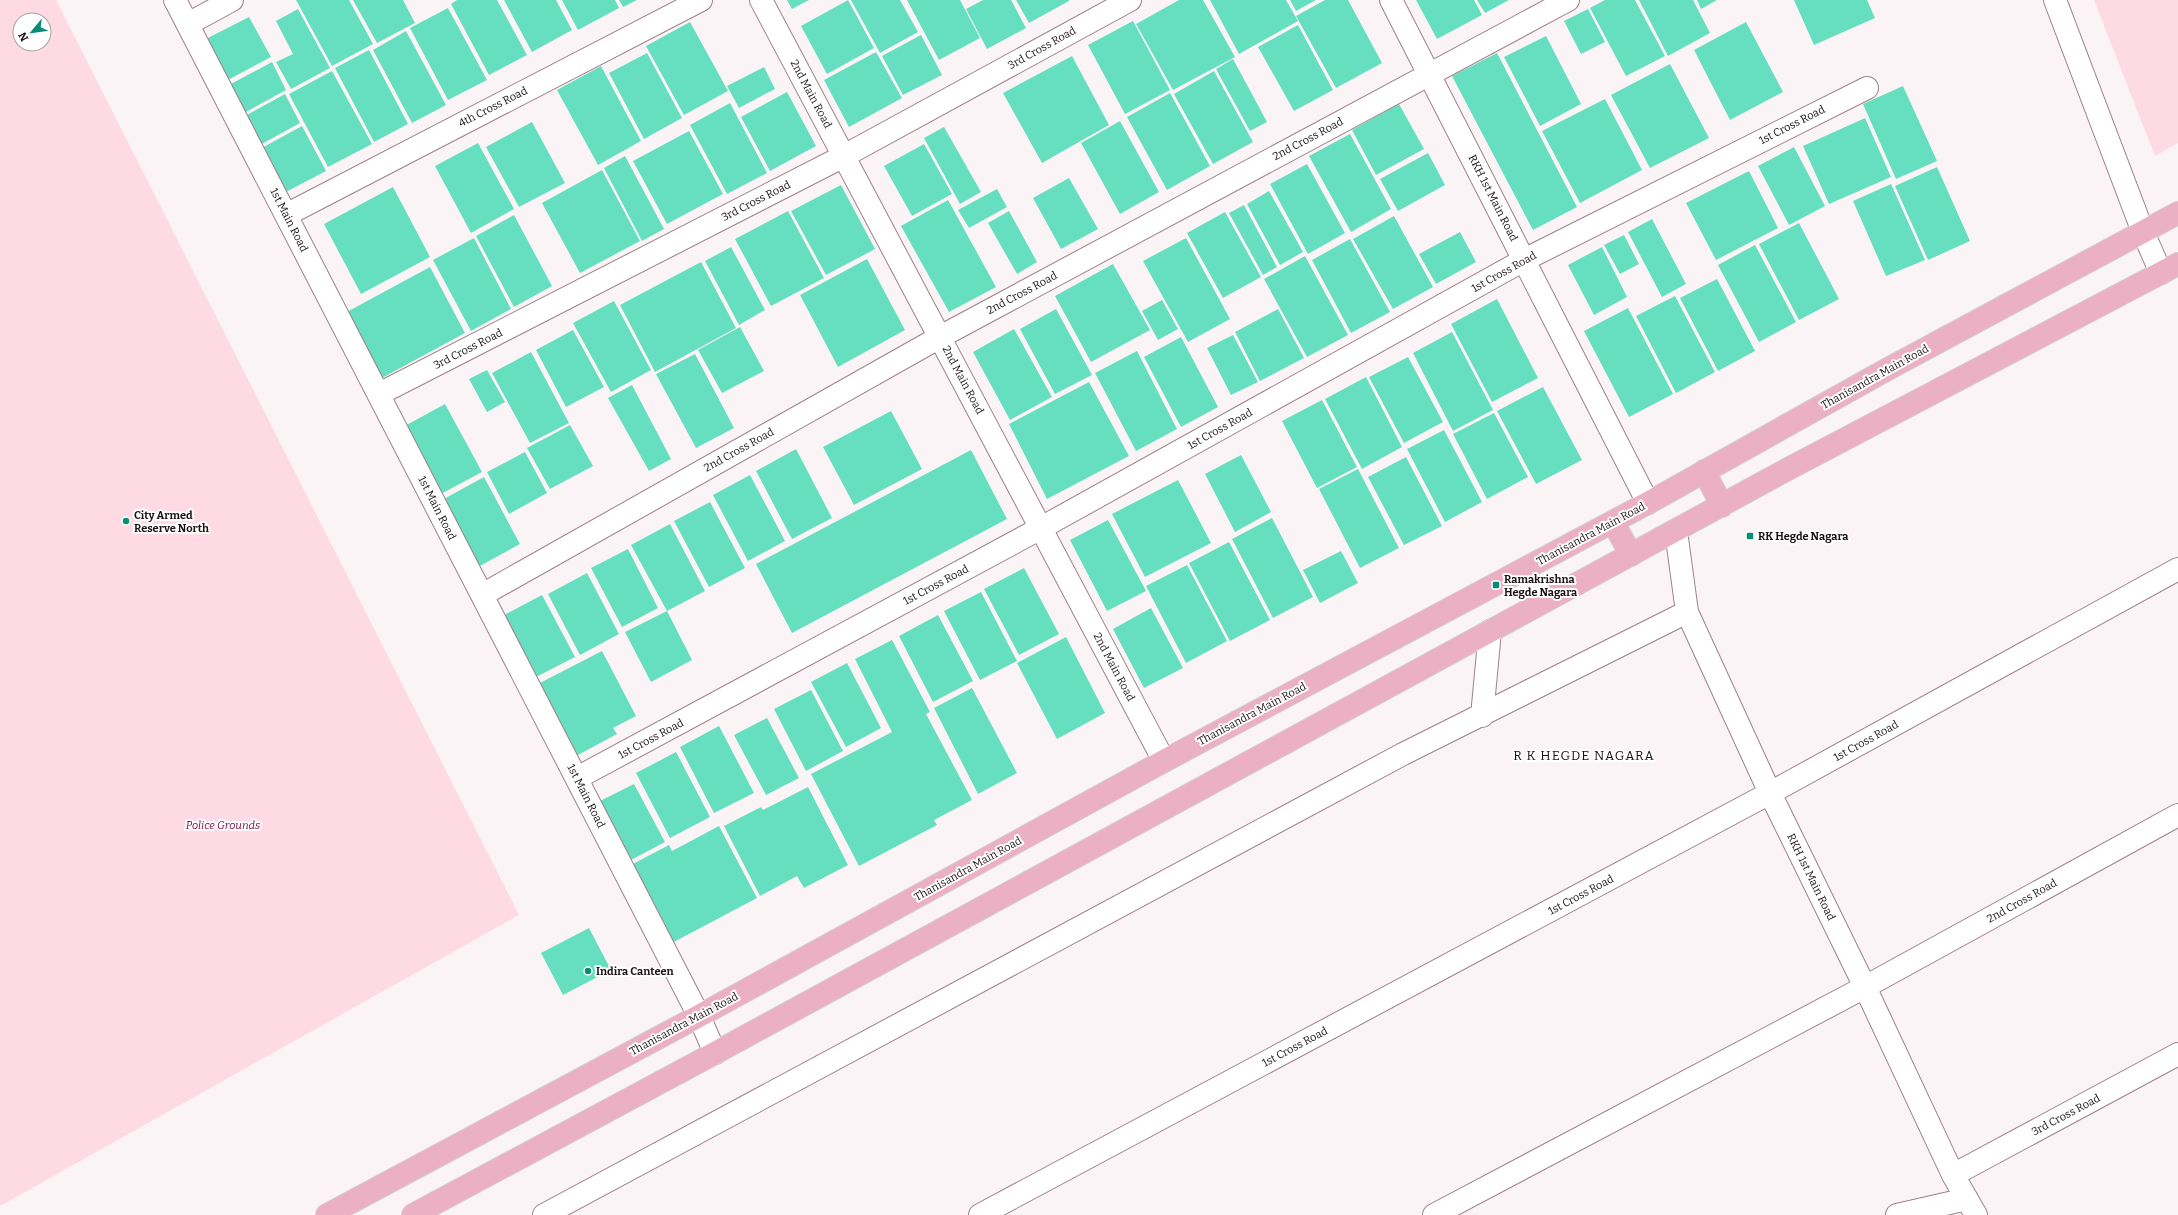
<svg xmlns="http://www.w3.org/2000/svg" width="2178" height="1215" font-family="Bitter,serif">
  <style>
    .green { fill: #fddae4; fill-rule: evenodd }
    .building { fill: #66dec0 }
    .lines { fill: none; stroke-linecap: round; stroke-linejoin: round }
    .minor-casing { stroke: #9c8088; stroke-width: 24 }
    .major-casing { stroke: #d2d0d0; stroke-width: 24 }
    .minor { stroke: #fff; stroke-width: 22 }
    .major { stroke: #ecb0c4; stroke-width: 22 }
    .poi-dot { fill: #078d74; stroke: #fff; stroke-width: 1.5 }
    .labels { text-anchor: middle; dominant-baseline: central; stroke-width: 4; stroke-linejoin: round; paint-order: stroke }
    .street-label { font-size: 11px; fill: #1c1215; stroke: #fff }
    .poi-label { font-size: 11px; font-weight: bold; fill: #1c1215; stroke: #fff; text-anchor: start }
    .park-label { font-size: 11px; font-style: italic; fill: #7b0a40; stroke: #fff }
    .quarter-label { font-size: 13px; letter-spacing: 1px; fill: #1c1215; stroke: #fff }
  </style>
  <rect width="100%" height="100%" fill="#fbf4f6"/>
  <path class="green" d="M0 0H56L519 915 0 1206ZM20 20H44V44H20Z
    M2094 0H2178V143L2155 156Z"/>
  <path class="building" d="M296 0H349L373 44 332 66Z
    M353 0H403L415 23 377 43Z
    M457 0H497L527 55 489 75 451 4Z
    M504 0H556L572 30 532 52Z
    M562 0H615L619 8 578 30Z
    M619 0H637L623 7Z
    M787 0H809L792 9Z
    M848 0 874 48 827 74 801 26Z
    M851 0H900L918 32 880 53Z
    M907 0H960L980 38 939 60Z
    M983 0H1011L1026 28 987 49 966 9Z
    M1016 0H1069V1L1029 23Z
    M1179 0H1203L1235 57 1173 90 1136 24Z
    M1210 0H1286L1298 21 1239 54Z
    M1290 0H1316L1296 11Z
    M1325 0H1348L1382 63 1336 88 1296 16Z
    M1416 0H1474L1482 15 1437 39Z
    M1477 0H1509L1485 13Z
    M1605 0H1635L1665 56 1626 76 1590 8Z
    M1639 0H1693L1710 33 1668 56Z
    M1697 0H1717L1701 9Z
    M1794 0H1867L1875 18 1814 45Z
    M448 8 487 80 448 100 410 28Z
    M298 9 330 68 291 89 276 62 293 54 276 21Z
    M1588 9 1605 42 1581 54 1564 21Z
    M249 17 271 57 226 81 204 40Z
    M1133 21 1170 90 1125 114 1088 45Z
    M690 22 728 91 684 115 646 46Z
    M1746 22 1783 92 1730 120 1694 50Z
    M1298 25 1333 90 1294 111 1258 47Z
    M406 31 446 105 412 123 373 50Z
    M921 35 942 75 903 95 882 56Z
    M1546 36 1581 104 1540 126 1504 57Z
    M369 50 408 124 374 142 335 68Z
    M876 52 902 98 849 127 824 80Z
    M647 53 682 118 644 139 609 73Z
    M1497 53 1577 207 1533 230 1452 76Z
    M1072 56 1109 125 1042 163 1003 93Z
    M1233 59 1267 122 1250 131 1216 69Z
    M272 62 286 90 244 113 229 85Z
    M1670 64 1709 138 1650 168 1611 95Z
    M601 66 641 141 598 165 557 90Z
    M764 67 775 89 739 108 727 86Z
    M332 71 372 144 328 167 289 94Z
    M1214 71 1253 142 1213 164 1174 94Z
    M1903 86 1937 161 1896 179 1863 104Z
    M787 92 816 146 770 171 741 117Z
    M1170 93 1210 166 1167 190 1127 117Z
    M285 94 300 123 260 145 245 116Z
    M1605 99 1642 170 1580 203 1542 131Z
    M730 103 767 173 727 194 690 125Z
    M1399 104 1424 149 1376 175 1352 130Z
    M1865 118 1891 177 1829 204 1803 146Z
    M1120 121 1159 192 1120 214 1081 143Z
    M532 122 565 183 519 207 486 147Z
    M302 126 326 171 284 193 260 149Z
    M944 127 981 192 960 204 924 138Z
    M689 131 723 194 667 224 633 161Z
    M1350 134 1391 209 1351 232 1309 156Z
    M478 143 514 209 471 233 435 166Z
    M924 144 952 194 912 216 884 166Z
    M1794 147 1825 206 1789 225 1758 166Z
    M1428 153 1445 185 1398 211 1380 179Z
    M625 156 664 229 642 241 604 168Z
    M1307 164 1345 233 1308 254 1270 184Z
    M1937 167 1970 241 1928 260 1895 186Z
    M602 170 640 241 580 273 542 203Z
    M1749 171 1778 228 1716 260 1686 203Z
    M1069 178 1098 229 1061 249 1033 198Z
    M1891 184 1925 260 1886 276 1853 201Z
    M841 185 875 249 826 275 791 211Z
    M393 187 430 257 361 294 324 224Z
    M997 189 1007 207 969 228 958 210Z
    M1269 191 1303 252 1280 265 1247 204Z
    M948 200 996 287 949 312 901 226Z
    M1244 205 1277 267 1263 275 1229 213Z
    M788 211 824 278 771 306 735 239Z
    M1009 211 1037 262 1017 274 988 223Z
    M1225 212 1261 277 1223 298 1187 233Z
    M514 215 552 286 514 307 476 236Z
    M1394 216 1433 287 1393 309 1353 239Z
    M1652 219 1686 284 1662 297 1628 232Z
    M1799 223 1839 299 1799 320 1759 244Z
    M1460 232 1476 262 1436 284 1419 254Z
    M1624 235 1639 264 1620 274 1604 245Z
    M474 238 511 309 471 331 433 260Z
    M1186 238 1230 319 1188 342 1143 261Z
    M1350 239 1390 312 1351 333 1312 260Z
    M1755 245 1796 322 1759 342 1718 265Z
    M731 247 765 310 739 325 705 261Z
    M1602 247 1627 297 1594 315 1568 265Z
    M1305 256 1348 335 1307 357 1264 279Z
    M867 259 905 330 838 367 800 295Z
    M701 262 736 328 655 372 620 305Z
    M1113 264 1150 330 1091 362 1055 296Z
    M430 267 465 333 380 379 345 313Z
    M1717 279 1755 351 1718 371 1680 298Z
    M1675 296 1715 372 1676 393 1636 316Z
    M1497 299 1538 378 1492 402 1451 324Z
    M1162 300 1178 329 1158 340 1142 311Z
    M614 301 651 370 611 392 573 323Z
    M1628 308 1673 394 1629 417 1584 331Z
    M1056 309 1092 375 1055 394 1020 329Z
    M1278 309 1304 358 1260 381 1235 332Z
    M740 327 764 371 722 393 698 350Z
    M1014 329 1052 397 1010 420 973 352Z
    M573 330 604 387 566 407 536 350Z
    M1452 332 1493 410 1453 431 1413 353Z
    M1233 335 1258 382 1231 395 1207 348Z
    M1181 337 1218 407 1181 427 1144 357Z
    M1137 351 1177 429 1136 451 1095 373Z
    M531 352 569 423 530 443 492 373Z
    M695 354 734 428 696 448 656 374Z
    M1408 357 1443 422 1404 443 1369 377Z
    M487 370 505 402 487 412 469 379Z
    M1366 377 1402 447 1362 469 1325 399Z
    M1089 382 1129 456 1047 499 1009 424Z
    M632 385 671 459 649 471 608 398Z
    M1543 387 1582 460 1536 484 1497 411Z
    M1322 400 1357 467 1317 488 1282 421Z
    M445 404 482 472 439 495 403 427Z
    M891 411 922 469 854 505 823 447Z
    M1494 413 1528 477 1487 499 1453 434Z
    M570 425 593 466 550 489 527 448Z
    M1444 430 1482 502 1445 522 1407 449Z
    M796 449 832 518 792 539 756 471Z
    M971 450 1007 519 792 633 756 564Z
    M525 452 547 493 509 514 487 472Z
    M1241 455 1271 512 1235 532 1205 474Z
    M1406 457 1442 526 1404 545 1368 477Z
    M1358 469 1399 548 1360 568 1319 489Z
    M750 475 785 541 748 561 713 495Z
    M484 477 520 544 478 567 442 500Z
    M1178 480 1211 543 1145 577 1112 514Z
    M710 502 745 568 709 587 674 521Z
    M1272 518 1313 597 1273 618 1232 539Z
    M1108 520 1146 591 1107 611 1070 540Z
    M670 524 705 591 667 611 631 545Z
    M1229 542 1270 620 1230 641 1189 563Z
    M628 549 658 608 622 627 591 568Z
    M1341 551 1358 583 1320 603 1303 570Z
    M1187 565 1227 641 1186 663 1146 586Z
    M1024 568 1059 634 1019 655 984 589Z
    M587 573 619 634 580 655 548 594Z
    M981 592 1017 661 980 680 944 611Z
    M542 595 575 657 536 677 504 615Z
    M1151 608 1183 668 1144 688 1113 629Z
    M667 611 692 660 651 682 625 632Z
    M938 615 973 681 933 702 899 636Z
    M1066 637 1105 713 1057 739 1017 663Z
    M892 640 930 712 926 714 972 800 934 820 937 825 859 866 811 774 892 732 855 659Z
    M602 651 636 716 613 728 617 734 576 756 538 684Z
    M847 663 881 728 846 747 811 682Z
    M972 688 1017 773 978 794 934 708Z
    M811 690 843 751 806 771 774 709Z
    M767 718 799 778 766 795 734 735Z
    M719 726 754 793 714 813 680 747Z
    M676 752 710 817 670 838 636 773Z
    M634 784 665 842 631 860 600 801Z
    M808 787 848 865 804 888 797 876 760 896 724 826 761 807 763 810Z
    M719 826 757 898 670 944 629 866 669 845 672 851Z
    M589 928 611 970 563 995 541 953Z"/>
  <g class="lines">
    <g class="minor-casing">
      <path id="minor" d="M175 0 699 1016 715 1053
        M761 0 1164 761
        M1391 0 1648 503
        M2055 0 2143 232 2161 273
        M188 24 232 0
        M286 215 701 0
        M379 394 844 156 1130 0
        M1676 531 1687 612 1770 793 1865 987 1953 1175 1976 1215
        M482 595 940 337 1568 0
        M1482 716 1490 631
        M577 778 1041 528 1524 260 1867 88
        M1953 1175 2178 1054
        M544 1215 1403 754 1687 612
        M980 1215 1770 793 2178 569
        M1434 1215 1865 987 2178 815
        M1897 1215 1967 1199"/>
    </g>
    <g class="major-casing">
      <path id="major" d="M1704 471 1722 506
        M1613 522 1631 555
        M327 1215 699 1016 1164 761 1648 503 1886 370 2178 213
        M413 1215 715 1053 1788 469 2178 264"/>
    </g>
    <use href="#minor" class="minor"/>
    <use href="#major" class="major"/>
  </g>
  <g class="poi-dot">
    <circle cx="126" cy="521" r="4"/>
    <rect x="1746" y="532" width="8" height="8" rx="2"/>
    <rect x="1492" y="581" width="8" height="8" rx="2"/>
    <circle cx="588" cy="971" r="4"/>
  </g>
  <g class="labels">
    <g class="street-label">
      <text transform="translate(1042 48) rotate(-29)">3rd Cross Road</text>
      <text transform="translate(811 94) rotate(62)">2nd Main Road</text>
      <text transform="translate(493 107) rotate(-27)">4th Cross Road</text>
      <text transform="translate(1792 125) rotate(-27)">1st Cross Road</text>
      <text transform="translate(1308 139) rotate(-28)">2nd Cross Road</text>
      <text transform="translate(1493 198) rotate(63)">RKH 1st Main Road</text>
      <text transform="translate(756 201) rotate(-27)">3rd Cross Road</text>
      <text transform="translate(289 220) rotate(63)">1st Main Road</text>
      <text transform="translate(1504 272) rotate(-29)">1st Cross Road</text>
      <text transform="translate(1022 293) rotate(-28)">2nd Cross Road</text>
      <text transform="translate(468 349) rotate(-27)">3rd Cross Road</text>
      <text transform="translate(1875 377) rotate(-29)">Thanisandra Main Road</text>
      <text transform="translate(963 380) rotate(62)">2nd Main Road</text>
      <text transform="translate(1220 429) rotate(-29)">1st Cross Road</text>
      <text transform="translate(739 450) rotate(-29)">2nd Cross Road</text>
      <text transform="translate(437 508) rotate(63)">1st Main Road</text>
      <text transform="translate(1591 534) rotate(-28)">Thanisandra Main Road</text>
      <text transform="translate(936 585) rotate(-28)">1st Cross Road</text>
      <text transform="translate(1114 667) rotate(62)">2nd Main Road</text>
      <text transform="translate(1252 714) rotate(-28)">Thanisandra Main Road</text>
      <text transform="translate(651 739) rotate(-28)">1st Cross Road</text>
      <text transform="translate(1866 741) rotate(-29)">1st Cross Road</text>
      <text transform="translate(586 796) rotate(63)">1st Main Road</text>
      <text transform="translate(968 869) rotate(-29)">Thanisandra Main Road</text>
      <text transform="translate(1811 877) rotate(64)">RKH 1st Main Road</text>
      <text transform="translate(1581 895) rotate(-28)">1st Cross Road</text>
      <text transform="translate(2022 901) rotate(-29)">2nd Cross Road</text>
      <text transform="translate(684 1024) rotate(-28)">Thanisandra Main Road</text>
      <text transform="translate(1295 1047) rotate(-28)">1st Cross Road</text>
      <text transform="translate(2066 1115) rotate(-28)">3rd Cross Road</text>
    </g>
    <g class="poi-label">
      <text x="134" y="515">City Armed<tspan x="134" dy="13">Reserve North</tspan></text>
      <text x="1758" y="536">RK Hegde Nagara</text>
      <text x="1504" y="579">Ramakrishna<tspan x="1504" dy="13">Hegde Nagara</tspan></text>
      <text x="596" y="971">Indira Canteen</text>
    </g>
    <g class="park-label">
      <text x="223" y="825">Police Grounds</text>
    </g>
    <g class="quarter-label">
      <text x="1584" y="755">R K HEGDE NAGARA</text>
    </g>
  </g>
  <g transform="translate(32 32) rotate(241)"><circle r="19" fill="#ffffff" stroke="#a4a0a1"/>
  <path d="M0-3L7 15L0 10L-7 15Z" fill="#078d74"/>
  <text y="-6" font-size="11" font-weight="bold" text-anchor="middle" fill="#1c1215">N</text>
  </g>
</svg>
